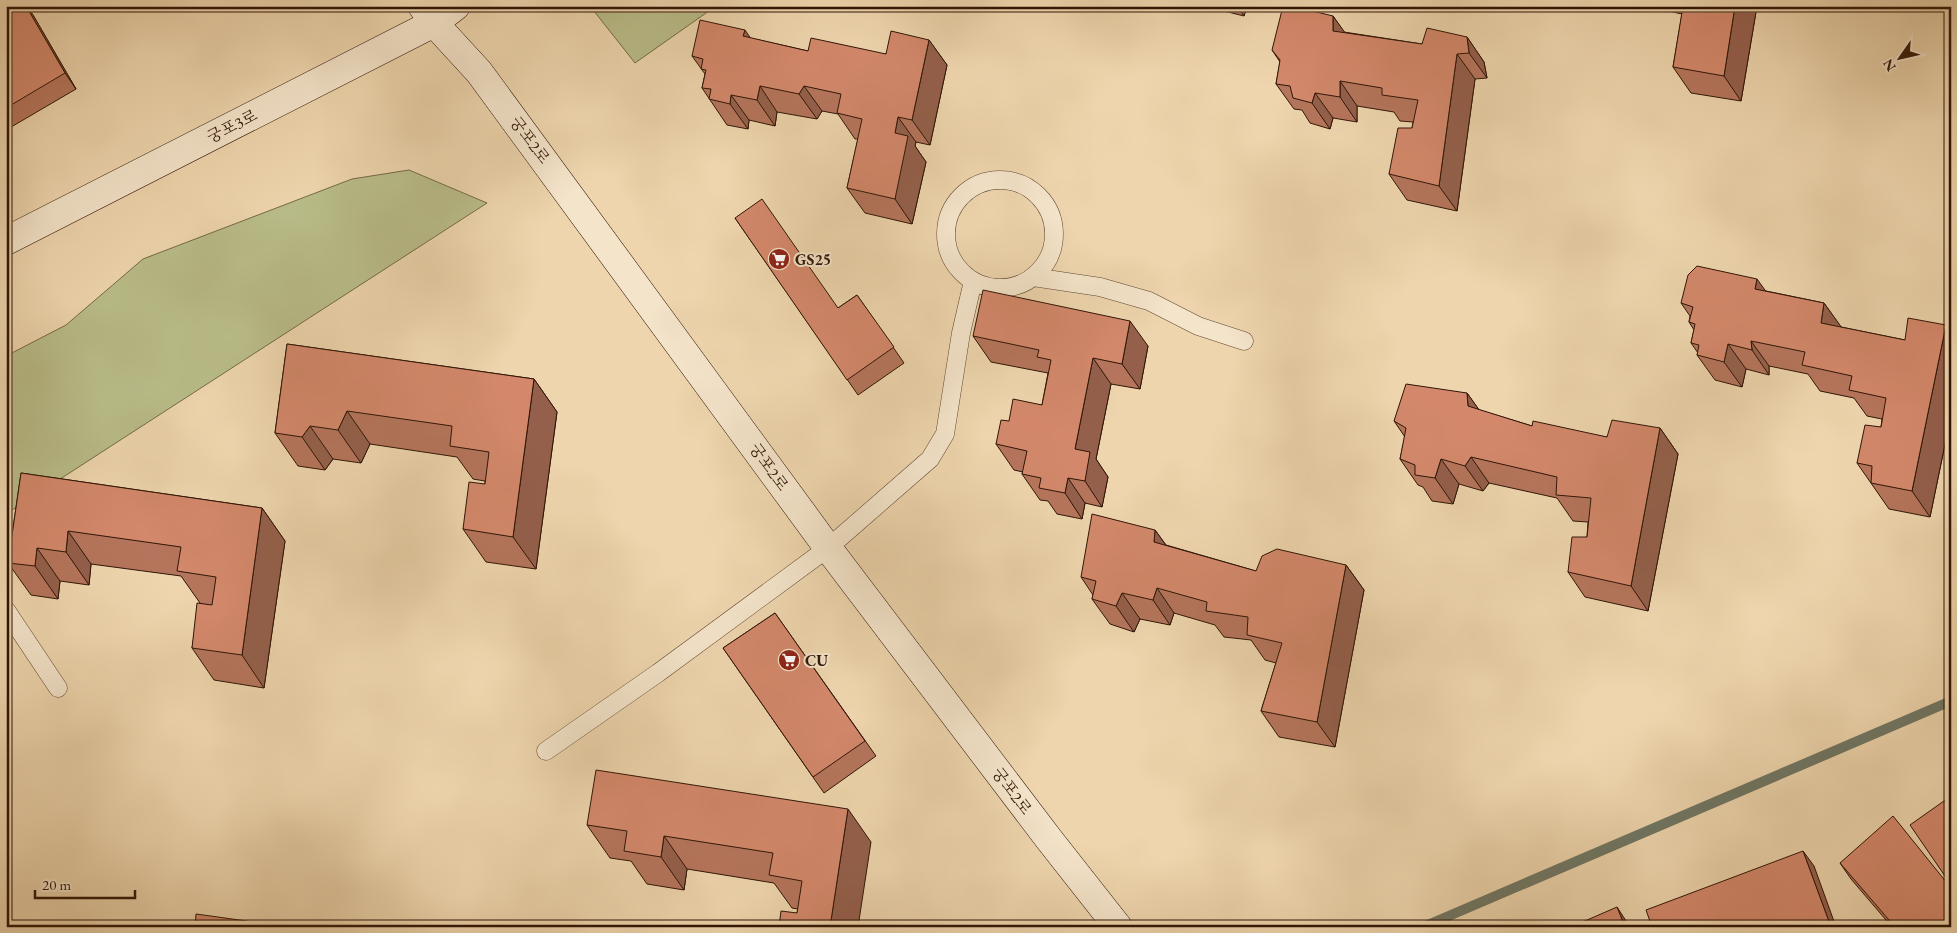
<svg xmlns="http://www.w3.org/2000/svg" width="1957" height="933" font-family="'EB Garamond','Noto Serif KR',serif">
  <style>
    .green { fill: #b9bd89; stroke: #746948 }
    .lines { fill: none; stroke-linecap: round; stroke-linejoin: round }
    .stream { stroke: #707765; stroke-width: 10 }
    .lane-casing { stroke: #5f4530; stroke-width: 19 }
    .secondary-casing { stroke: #2f1506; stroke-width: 29 }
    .lane { stroke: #f4e4ca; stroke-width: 18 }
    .secondary { stroke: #f4e4ca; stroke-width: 28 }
    .wall { fill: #b5755c; stroke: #2f1506 }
    .shaded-wall { fill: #945f4b; stroke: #2f1506 }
    .building { fill: #d3886b; stroke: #2f1506 }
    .labels { text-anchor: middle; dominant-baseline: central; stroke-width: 4; stroke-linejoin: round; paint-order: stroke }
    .street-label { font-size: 16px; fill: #2f1506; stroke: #f4e4ca }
    .poi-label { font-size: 16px; font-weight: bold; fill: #2f1506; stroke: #f4e4ca; text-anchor: start }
  </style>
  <rect width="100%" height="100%" fill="#eed5ad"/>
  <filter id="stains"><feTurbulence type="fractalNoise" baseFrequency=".004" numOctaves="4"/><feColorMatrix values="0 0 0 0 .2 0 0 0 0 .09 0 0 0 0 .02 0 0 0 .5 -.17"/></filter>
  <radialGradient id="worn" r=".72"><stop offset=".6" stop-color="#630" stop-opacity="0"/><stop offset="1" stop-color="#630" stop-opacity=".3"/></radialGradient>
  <path class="green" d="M590 6H716L635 63Z
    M409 170 487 203 6 514V356L66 325 143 259 352 179Z"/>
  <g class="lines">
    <path class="stream" d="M1423 927 1951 701"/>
    <g class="lane-casing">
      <path id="lane" d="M946 234a54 54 0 1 1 108 0a54 54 0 1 1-108 0Z
        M1033 277 1100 287 1149 301 1198 326 1244 341
        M6 610 58 688
        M546 751 658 673 828 548 930 459 945 434 961 333 973 281"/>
    </g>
    <g class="secondary-casing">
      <path id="secondary" d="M422 6 434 23 479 72 828 548 1048 838 1118 927
        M6 241 434 23 456 6"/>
    </g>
    <use href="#lane" class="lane"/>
    <use href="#secondary" class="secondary"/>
  </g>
  <path class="wall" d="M11 6H26L33 15 76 89 6 130V9Z
    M1204 6H1247L1244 16Z
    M1664 6H1757L1741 101 1691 93 1673 67 1682 14 1668 11Z
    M1333 16 1344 32 1422 44 1467 37 1484 62 1487 78 1475 79 1457 211 1407 200 1389 174 1412 128 1413 122 1400 121 1394 112 1357 106V122L1333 118 1330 129 1310 123 1302 110 1294 109 1276 84 1280 62 1272 50Z
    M750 38 808 51 886 54 929 40 947 65 930 145 916 142 915 146 926 162 912 224 865 213 847 188 858 139H855L838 114 822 111 817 119 777 112 775 126 749 120 748 129 727 125 702 88 705 74 692 56Z
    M735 218 838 308 857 295 904 363 858 395Z
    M1766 291 1824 303 1841 327 1905 340 1946 325 1951 332V415L1930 517 1889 509 1857 463 1881 427 1882 419 1867 416 1854 398 1820 391 1808 374 1769 366V375L1746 369 1742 387 1715 380 1697 355 1698 353 1691 343 1694 330 1689 322 1690 316 1681 303Z
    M973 336 1148 346 1140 389 1111 384 1096 459 1108 477 1102 507 1085 503 1082 519 1057 514 1048 501 1040 500 1022 474 1023 472 1014 470 996 444 1009 421 1042 405 1048 373 991 362Z
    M287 344 534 379 557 412 536 569 486 562 463 529 485 484V481L473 479 457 457 370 444 361 463 333 459 325 470 298 466 275 433Z
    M1467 393 1479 410 1532 426 1607 437 1660 428 1678 454 1648 611 1585 597 1568 572 1587 537 1588 522 1573 521 1557 498 1489 483 1483 491 1459 484 1453 504 1432 501 1423 487 1418 485 1400 459 1405 437 1394 421Z
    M21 473 262 508 285 541 264 688 214 680 192 648 200 603 181 576 91 564 89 585 60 581 58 599 31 595 8 563Z
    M1155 530 1166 545 1256 571 1346 565 1364 590 1335 747 1279 737 1261 711 1276 663 1265 660 1251 640 1224 637 1215 625 1174 613 1170 625 1140 619 1134 632 1110 624 1092 599 1093 595 1081 577Z
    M775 613 876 756 824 793 723 648Z
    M1951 796V885L1947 879Z
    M587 825 871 842 797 913 798 909 792 908 774 883 687 869 684 890 647 884 631 861 610 858Z
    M1840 863 1951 888V927H1892L1851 879Z"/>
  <path class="shaded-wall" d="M26 6 33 15 76 89 65 73Z
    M1237 6H1247L1244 16Z
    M1735 6H1757L1741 101 1724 76Z
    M1333 16 1351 41 1333 31Z
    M745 30 762 55 743 36Z
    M1467 37 1484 62 1487 78 1469 53Z
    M929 40 947 65 930 145 912 120Z
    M1457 54 1475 79 1457 211 1439 186Z
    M1340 81 1357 106V122L1340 97Z
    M760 86 777 112 775 126 757 100Z
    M804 86 822 111 817 119 799 94Z
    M1315 93 1333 118 1330 129 1312 103Z
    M731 95 749 120 748 129 730 104Z
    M898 117 916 142 915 146 926 162 912 224 895 199V133Z
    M1757 279 1775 304 1755 289Z
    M1824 303 1842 328 1821 323Z
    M1130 321 1148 346 1140 389 1122 364Z
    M1946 325 1951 332V415L1930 517 1912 491Z
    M1751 341 1769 366V375L1752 350Z
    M1728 344 1746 369 1742 387 1724 362Z
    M1093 358 1111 384 1096 459 1108 477 1102 507 1085 481 1075 449Z
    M534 379 557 412 536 569 513 537Z
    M1467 393 1485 418 1468 406Z
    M347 411 370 444 361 463 338 430Z
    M310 426 333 459 325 470 302 437Z
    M1660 428 1678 454 1648 611 1631 586Z
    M1471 457 1489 483 1483 491 1465 466Z
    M1441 459 1459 484 1453 504 1435 478Z
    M1068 478 1085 503 1082 519 1065 493Z
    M262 508 285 541 264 688 242 655Z
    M1155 530 1173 555 1154 542Z
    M68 531 91 564 89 585 66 552Z
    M37 548 60 581 58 599 35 566Z
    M1346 565 1364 590 1335 747 1317 722Z
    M1157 588 1174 613 1170 625 1153 600Z
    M1122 593 1140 619 1134 632 1116 606Z
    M848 809 871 842 858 927H830Z
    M664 836 687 869 684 890 661 857Z
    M1803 851 1814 866 1836 927H1831Z
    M1617 907 1630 927H1625Z"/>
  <path class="building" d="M11 6H26L65 73 6 108V9Z
    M1283 6H1292L1333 16V31L1422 44 1427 28 1467 37 1469 53 1457 54 1439 186 1389 174 1398 128H1412L1418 100 1382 95V88L1340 81V97L1315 93 1312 103 1293 98 1290 86 1276 84 1280 60 1272 50Z
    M1683 6H1735L1724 76 1673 67Z
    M700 20 745 30 743 36 808 51 811 38 886 54 891 31 929 40 912 120 898 117 895 133 908 136 895 199 847 188 862 119 837 113 841 94 804 86 799 94 760 86 757 100 731 95 730 104 709 99 711 89 702 88 706 70 701 69 703 59 692 56Z
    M762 199 838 308 857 295 894 347 847 380 735 218Z
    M1697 266 1757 279 1755 289 1824 303 1821 323 1905 340 1908 318 1946 325 1912 491 1871 483 1872 466 1857 463 1865 425 1881 427 1886 398 1849 390 1852 376 1802 365 1805 352 1751 341 1752 350 1728 344 1724 362 1697 355 1699 345 1691 343 1695 324 1689 322 1693 307 1681 303 1688 275Z
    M983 290 1130 321 1122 364 1093 358 1075 449 1090 452 1085 481 1068 478 1065 493 1039 488 1041 478 1022 474 1027 451 996 444 1001 420 1009 421 1013 399 1042 405 1051 360 1037 357 1039 350 973 336Z
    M287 344 534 379 513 537 463 529 469 482 485 484 489 452 450 446 452 426 347 411 338 430 310 426 302 437 275 433Z
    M1406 384 1467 393 1468 406 1532 426 1533 421 1607 437 1612 420 1660 428 1631 586 1568 572 1572 537H1587L1591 498 1556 495 1557 477 1471 457 1465 466 1441 459 1435 478 1415 475V465L1400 459 1406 428 1394 421Z
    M21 473 262 508 242 655 192 648 197 603 212 605 216 577 177 571 181 547 68 531 66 552 37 548 35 566 8 563Z
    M1092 514 1155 530 1154 542 1256 571 1262 556 1277 549 1346 565 1317 722 1261 711 1282 643 1247 635 1248 617 1206 611 1207 602 1157 588 1153 600 1122 593 1116 606 1092 599 1096 581 1081 577Z
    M775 613 865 741 813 777 723 648Z
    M596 770 848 809 830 927H779L781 911 797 913 802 881 769 875 773 853 664 836 661 857 624 851 627 831 587 825Z
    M1951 796V876L1947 879 1910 825Z
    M1893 816 1951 888V923L1946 927H1895L1840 863Z
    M1803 851 1831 927H1652L1646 910Z
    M1617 907 1625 927H1571Z
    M196 914 290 927H195Z"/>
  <defs>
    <g id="supermarket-disc" transform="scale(1.125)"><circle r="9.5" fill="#8f2418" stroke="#f4e4ca"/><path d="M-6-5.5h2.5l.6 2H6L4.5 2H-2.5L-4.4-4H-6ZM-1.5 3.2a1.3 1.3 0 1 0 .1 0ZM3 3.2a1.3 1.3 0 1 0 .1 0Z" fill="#fff"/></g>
  </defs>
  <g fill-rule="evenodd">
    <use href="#supermarket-disc" x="779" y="259"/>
    <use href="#supermarket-disc" x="789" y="660"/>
  </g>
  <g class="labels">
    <g class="street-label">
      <text transform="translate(232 126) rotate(-27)">궁포3로</text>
      <text transform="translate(530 140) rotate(53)">궁포2로</text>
      <text transform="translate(769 467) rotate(54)">궁포2로</text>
      <text transform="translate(1012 791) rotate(53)">궁포2로</text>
    </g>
    <g class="poi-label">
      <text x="795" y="259">GS25</text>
      <text x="805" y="660">CU</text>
    </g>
  </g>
  <rect width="1957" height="933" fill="none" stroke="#eed5ad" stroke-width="25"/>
  <rect x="8" y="8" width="1942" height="918" fill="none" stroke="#2f1506" stroke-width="2.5"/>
  <rect x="12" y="12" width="1932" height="908" fill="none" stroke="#2f1506"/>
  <g transform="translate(1900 58) rotate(236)" stroke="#f4e4ca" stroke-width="4" paint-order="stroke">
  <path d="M0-4L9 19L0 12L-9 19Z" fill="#2f1506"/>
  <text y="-8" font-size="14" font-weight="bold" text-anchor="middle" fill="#2f1506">N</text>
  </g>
  <path d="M35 890v8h100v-8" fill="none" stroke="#2f1506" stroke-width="2.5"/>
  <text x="42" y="890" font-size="15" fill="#2f1506" stroke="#f4e4ca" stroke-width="4" paint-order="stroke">20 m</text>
  <rect width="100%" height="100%" filter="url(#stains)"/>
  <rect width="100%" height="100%" fill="url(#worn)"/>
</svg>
